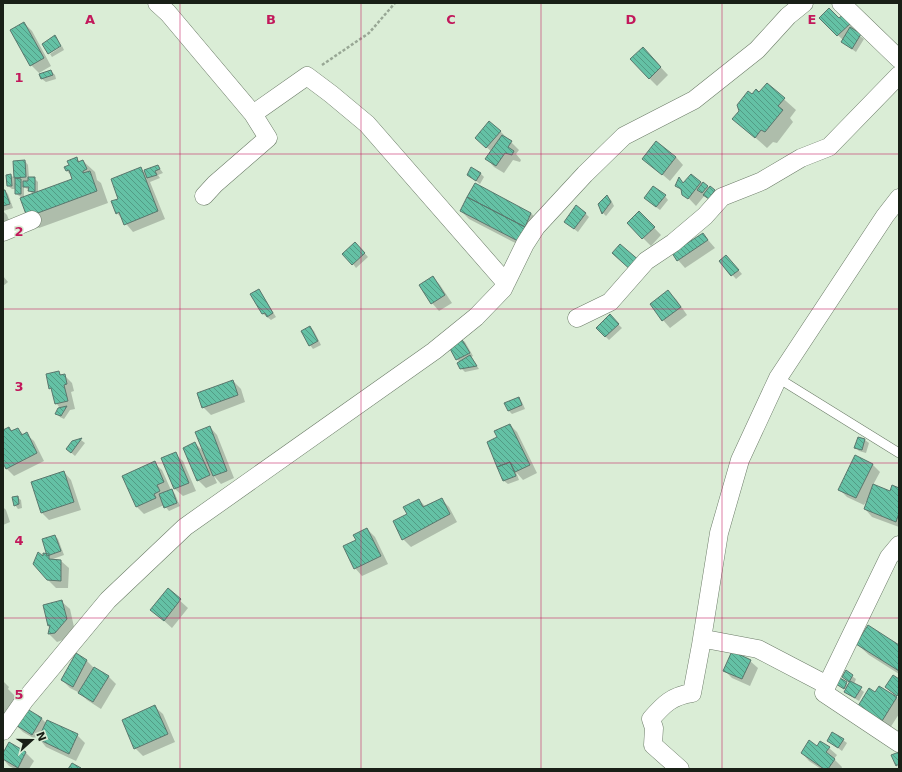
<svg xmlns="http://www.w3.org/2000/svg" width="902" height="772" font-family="'DejaVu Sans',sans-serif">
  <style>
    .shadow { fill: #0003; fill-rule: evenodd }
    .building { fill: url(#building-back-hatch); stroke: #5a776d }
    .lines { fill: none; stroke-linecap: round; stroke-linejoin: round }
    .lane-casing { stroke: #6c7c68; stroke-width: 10 }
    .street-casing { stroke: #6c7c68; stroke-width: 19 }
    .path { stroke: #98a795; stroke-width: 2.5; stroke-dasharray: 3 2; stroke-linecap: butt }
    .lane { stroke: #fff; stroke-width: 9 }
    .street { stroke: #fff; stroke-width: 18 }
    .grid { fill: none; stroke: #c2185b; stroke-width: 1; stroke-opacity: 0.55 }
    .grid-label { font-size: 13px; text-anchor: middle; font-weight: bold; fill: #c2185b; stroke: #daedd6; stroke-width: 3; stroke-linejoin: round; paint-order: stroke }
  </style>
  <defs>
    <pattern id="building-back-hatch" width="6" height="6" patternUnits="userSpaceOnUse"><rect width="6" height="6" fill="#64c1a5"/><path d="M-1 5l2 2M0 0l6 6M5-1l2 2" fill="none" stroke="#529c85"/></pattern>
  </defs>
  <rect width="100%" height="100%" fill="#daedd6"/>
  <path class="shadow" d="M844 15 859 30 856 33 864 39 856 52 846 45 842 42 843 40 820 18 839 20Z
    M24 23 32 31 51 66 39 73 31 65Z
    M62 46 64 50 52 57 50 54Z
    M650 56 668 75 657 86 649 78Z
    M51 71 55 75 56 79 46 82 42 79 40 74Z
    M767 84 796 110 790 118 793 122 777 143 773 142 767 148 734 119 752 95 760 93Z
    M500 131 519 150 516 154 521 160 520 162 513 160 504 173 494 167 487 159 492 152 484 145Z
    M676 157 683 165 670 181 644 159Z
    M77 158 80 162 83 161 95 172 97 180 101 183 108 203 39 228 28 216 21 197 16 194V189H12L8 186 11 175 15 179 14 162 25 161 28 165 29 178H34L38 182V193L74 179 67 171ZM24 187 29 190 33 194 24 198Z
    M158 166 163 173 158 175 160 178 150 182 165 219 133 232 117 213 120 199 140 168 147 175Z
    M480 173 484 177 480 184 468 175Z
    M691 175 718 194 713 201 705 195 696 206 676 185 679 179 684 184Z
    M3 191H5L8 194 13 208 3 211 7 215 10 223 3 225Z
    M607 196 611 200 614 206 606 216 603 213 599 205Z
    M665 196 668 200 660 210 649 202Z
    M461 211 531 213 538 221 525 248 469 219Z
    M639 212 661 235 651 246 628 223Z
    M586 214 589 217 578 232 569 225Z
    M703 234 715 248 685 268 678 260Z
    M359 247 368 257 356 268 353 264Z
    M730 260 742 274 736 279 720 261Z
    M3 276 8 282 3 286Z
    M433 277 440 285 452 303 439 311 432 303Z
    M259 291 262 294 276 317 271 320 263 314 252 295Z
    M668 292 676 299 687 315 670 328 663 320Z
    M610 316 622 328 609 340 597 328Z
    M310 327 314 331 321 345 313 349 310 345Z
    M461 339 465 342 473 356 471 357 479 369 465 372 461 368 460 363 449 346Z
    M59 372 62 376 64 375 72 383 74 391 71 392 75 409 70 410 64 419 60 417 57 414 60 408 56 403 53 391 50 388Z
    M233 381 241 389 245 402 211 415 203 407Z
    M518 398 522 402 525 409 512 414 509 411 506 404Z
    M510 425 517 432 537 473 523 480 516 472 519 480 508 484 504 481 498 466V438Z
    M210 427 217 435 234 478 221 484 214 476 217 483 206 488 198 480 195 443 205 453Z
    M9 428 13 432 18 429 24 435 26 434 34 441 44 461 14 476 6 468 3 461V431Z
    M858 438 865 440 869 443 866 453 859 451 856 448Z
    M81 440 85 443 75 456 67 449 73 441Z
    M175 454 183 461 196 491 183 496 175 489 163 459Z
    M154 463 162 470 171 490 175 494 180 506 169 511 164 505 144 514 137 507Z
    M872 464 880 472 873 485 891 492 899 489V527L872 517 865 509 868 500H867L864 505 847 497 840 490Z
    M64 472 71 480 81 510 49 520 42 513Z
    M17 497 21 500 22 508 18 509 15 505Z
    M441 499 449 507 457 522 411 547 403 539 408 514 419 500 426 507Z
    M3 507 6 510 10 522 3 525Z
    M367 529 375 537 388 564 362 576 355 568 357 541Z
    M55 536 58 539 64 555 53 559 55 561H61L69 568 68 588H56L48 580 44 559 48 555Z
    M168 590 188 608 172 628 152 610Z
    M62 602 70 609 74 627 63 640 57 642 49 634 51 627 49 625Z
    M857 644 899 646V674L869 655Z
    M76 655 87 661 94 668 108 676 116 684 101 709 87 700 80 693 70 688 62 680Z
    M750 661 758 668 750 686 732 678 725 671Z
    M846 672 856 679 854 684 864 692 859 701 849 695 845 692 846 690 838 684 840 679 849 685 850 683 843 677Z
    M3 681 9 687 8 689 16 697 6 721 3 719Z
    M875 694 897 698 899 700V714L890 728 866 713Z
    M155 707 163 714 175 742 143 756 135 748Z
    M24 708 42 719 46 723 77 735 85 743 76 761 46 747 41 741 40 742 23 732 15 724Z
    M843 740 847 743 842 751 828 741Z
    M10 744 26 753 34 761 29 769H15L9 766 3 759V755Z
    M817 747 829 748 837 755 834 759 842 767 841 769H821L809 761 802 753Z"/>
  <path class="building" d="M829 8 839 18 844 14 852 22 837 36 819 18Z
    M24 22 44 58 30 66 10 30Z
    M850 27 861 34 852 49 841 42Z
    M55 35 61 46 48 54 42 44Z
    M643 47 661 67 649 79 630 59Z
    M51 70 53 75 41 79 39 74Z
    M767 83 785 98 778 106 783 110 765 132 761 130 755 138 732 119 739 111 737 105 748 91 752 94 756 89 759 92Z
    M489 121 501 131 486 148 475 138Z
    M502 135 512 141 508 147 514 151 512 155 505 153 496 166 485 159Z
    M656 141 676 157 662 175 642 159Z
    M77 157 78 162 83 160 87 169 83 171V173L90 171 97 191 27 217 20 198 72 179 69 170 66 171 64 167 69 165 67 161Z
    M25 160 26 177 14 178 13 161Z
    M158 165 160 169 155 171 157 175 147 178 144 170Z
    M141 167 158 211 124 225 119 212 116 214 111 201 118 199 111 179Z
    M471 167 481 173 476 181 467 175Z
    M11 174 12 186H7L6 175Z
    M691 174 701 182 688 199 682 195 681 189 675 186 679 177 683 183Z
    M28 177H35V192L28 191 29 187H23V181H28Z
    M15 178 21 179V194H15Z
    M703 182 708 186 702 193 697 190Z
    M475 183 531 213 525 227 467 197Z
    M653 186 666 195 656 207 644 198Z
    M710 186 715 190 709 199 703 195Z
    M3 190H5L10 204 3 206Z
    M607 195 611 202 602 214 598 204Z
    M467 197 525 227 518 241 460 211Z
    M576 205 586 213 574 229 564 222Z
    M639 211 655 227 642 239 627 223Z
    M703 233 708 240 677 261 672 253Z
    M355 242 365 253 352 265 342 254Z
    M620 244 641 262 633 272 612 253Z
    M726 255 739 270 731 276 719 261Z
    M433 276 445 295 431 304 419 285Z
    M259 289 273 313 267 317 265 313 262 314 250 294Z
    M668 290 681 307 662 321 650 304Z
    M610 314 619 324 605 337 596 328Z
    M310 326 318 341 309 346 301 331Z
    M461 338 470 353 456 360 448 345Z
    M470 355 477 366 460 369 457 363Z
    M59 371 60 375 65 374 67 384 64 385 68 401 55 404 51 388 49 389 46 374Z
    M233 380 238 395 202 408 197 393Z
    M519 397 522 405 508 411 504 403Z
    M67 406 61 416 55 414 58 408Z
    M510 424 530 465 515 472 510 462 497 467 487 442 497 437 494 431Z
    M210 426 227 471 213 476 195 432Z
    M9 427 11 431 18 428 22 435 27 432 37 453 6 469 3 463V430Z
    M858 437 865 439 862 450 854 448Z
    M82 438 71 453 66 449 72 441Z
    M195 442 210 475 197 481 183 448Z
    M176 452 189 483 174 489 161 458Z
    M855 455 873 464 856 498 838 490Z
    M155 461 164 482 157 485 160 491 154 494 156 498 136 507 122 476Z
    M510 462 516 476 503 481 497 467Z
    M64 471 74 502 41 513 31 482Z
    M873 484 890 491 892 485 899 488V513L896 522 864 509Z
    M172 489 177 503 164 508 159 494Z
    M18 496 19 504 14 506 12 497Z
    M442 498 450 514 402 540 393 521 407 514 403 507 419 499 423 507Z
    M367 528 381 556 354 569 343 546 356 540 353 535Z
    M55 535 61 551 47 556 42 539Z
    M38 552 43 556V553L49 554V559L61 560V581L47 580 33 564Z
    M168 588 181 599 164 621 150 610Z
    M62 600 67 619 55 633 48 634 50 625 48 626 43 605Z
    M868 625 899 645V671L856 644Z
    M732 651 751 660 742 679 723 671Z
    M76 653 87 660 73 687 61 680Z
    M94 667 109 676 93 702 78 693Z
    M846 670 853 675 849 682 842 677Z
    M893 675 899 679V693L897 696 885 687Z
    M840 678 847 682 844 689 836 684Z
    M850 681 862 687 855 698 844 692Z
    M879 686 897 697 882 721 858 706 869 688 875 692Z
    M155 705 168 734 134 749 122 720Z
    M24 707 42 718 32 735 14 724Z
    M47 720 78 734 69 754 38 739Z
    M832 732 844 739 838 748 827 741Z
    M809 740 817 746 820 741 830 747 826 752 835 759 828 769H824L801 753Z
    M9 742 26 752 18 768 3 759V753Z
    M899 752V764L896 766 891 755Z
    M72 763 81 768 80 769H68Z"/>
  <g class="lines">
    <g class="lane-casing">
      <path id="lane" d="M778 378 899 453"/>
    </g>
    <g class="street-casing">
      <path id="street" d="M157 3 168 13 253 114 268 138 215 184 204 196
        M841 3 899 59
        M253 114 307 76 331 94 367 124 506 283
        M3 232 32 220
        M577 318 610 302 646 261 673 243 705 216 722 197 762 181 801 158 829 147 899 75
        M899 545 889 557 827 685 824 693 899 743
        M701 645 719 533 740 460 778 378 885 216 899 198
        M3 731 24 701 108 600 185 527 434 351 476 317 503 289 525 244 536 227 585 174 624 136 694 100 757 50 788 16 804 3
        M680 769 653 745 654 728 651 719C664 704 672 696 692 693L701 645 705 639 758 649 827 685"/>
    </g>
    <path class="path" d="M322 65 369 33 395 3"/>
    <use href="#lane" class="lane"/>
    <use href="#street" class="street"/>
  </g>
  <path class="grid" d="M180 3V769M361 3V769M541 3V769M722 3V769M3 154H899M3 309H899M3 463H899M3 618H899"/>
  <g class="grid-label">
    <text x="90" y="24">A</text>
    <text x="271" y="24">B</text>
    <text x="451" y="24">C</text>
    <text x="631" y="24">D</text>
    <text x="812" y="24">E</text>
    <text x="19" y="82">1</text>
    <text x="19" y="236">2</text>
    <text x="19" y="391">3</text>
    <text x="19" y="545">4</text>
    <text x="19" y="699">5</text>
  </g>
  <rect width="902" height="772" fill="none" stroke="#192017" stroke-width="8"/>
  <g transform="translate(32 740) rotate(69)" stroke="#daedd6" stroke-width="3" paint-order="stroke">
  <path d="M0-3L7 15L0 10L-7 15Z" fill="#192017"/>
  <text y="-6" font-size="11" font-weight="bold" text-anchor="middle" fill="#192017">N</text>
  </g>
</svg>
